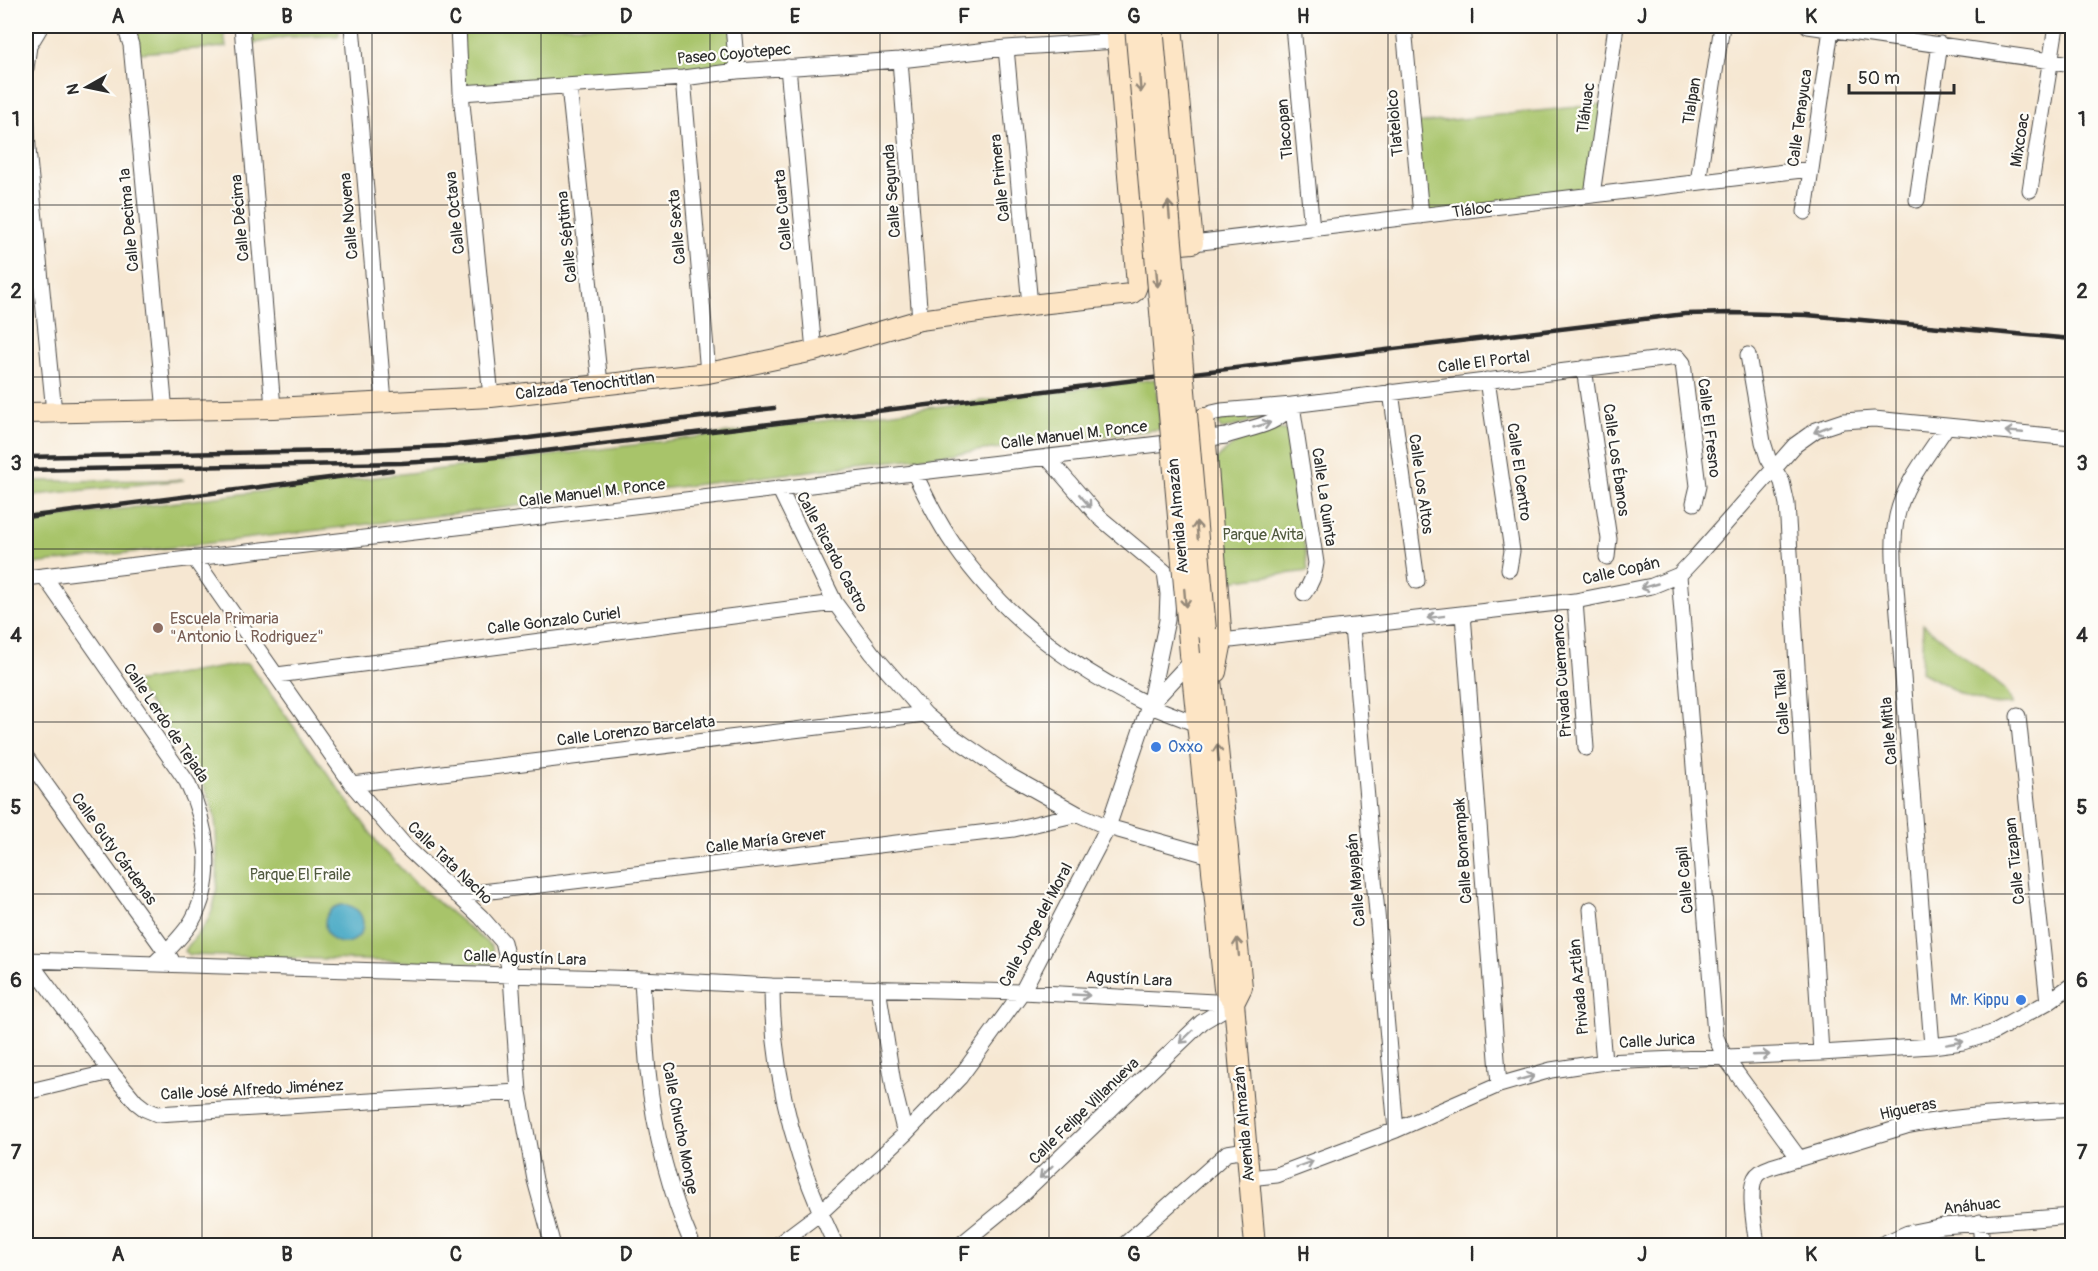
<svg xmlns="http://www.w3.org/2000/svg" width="2098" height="1271" font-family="Pangolin,sans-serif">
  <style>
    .green { fill: #a8c46b; stroke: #6a784b; stroke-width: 1.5 }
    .water { fill: #45a7c4; stroke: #386978; stroke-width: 1.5 }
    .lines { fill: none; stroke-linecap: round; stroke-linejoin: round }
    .street-casing { stroke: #494744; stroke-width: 17 }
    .secondary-casing { stroke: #494744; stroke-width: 22 }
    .street { stroke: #fff; stroke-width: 15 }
    .secondary { stroke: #fde5c5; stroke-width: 20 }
    .rail { stroke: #2b2b2b; stroke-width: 4.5 }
    .secondary-bridge-casing { stroke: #494744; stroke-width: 22; stroke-linecap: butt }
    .secondary-bridge { stroke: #fde5c5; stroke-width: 20 }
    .oneway { stroke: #948878 }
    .oneway2 { stroke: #a0a0a0 }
    .grid { fill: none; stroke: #2b2b2b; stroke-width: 1.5; stroke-opacity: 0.55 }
    .education-dot { fill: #8d6e63; stroke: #fdfcf7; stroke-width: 2 }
    .shop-dot { fill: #3f7fe0; stroke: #fdfcf7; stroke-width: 2 }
    .labels { text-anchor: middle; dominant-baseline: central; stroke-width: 4.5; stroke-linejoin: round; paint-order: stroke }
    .street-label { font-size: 16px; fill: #2b2b2b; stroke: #fdfcf7 }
    .park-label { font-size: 16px; fill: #50593e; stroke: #fdfcf7 }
    .education-label { font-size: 16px; fill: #785e54; stroke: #fdfcf7; text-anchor: start }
    .shop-label { font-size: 16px; fill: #366cbe; stroke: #fdfcf7; text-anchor: start }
    .neatline { fill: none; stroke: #2b2b2b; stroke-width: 2 }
    .grid-label { font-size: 20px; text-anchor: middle; font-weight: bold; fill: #2b2b2b }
  </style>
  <rect width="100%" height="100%" fill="#fdfcf7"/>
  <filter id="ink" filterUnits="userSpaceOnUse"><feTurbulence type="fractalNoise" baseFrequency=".0167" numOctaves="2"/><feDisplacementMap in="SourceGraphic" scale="12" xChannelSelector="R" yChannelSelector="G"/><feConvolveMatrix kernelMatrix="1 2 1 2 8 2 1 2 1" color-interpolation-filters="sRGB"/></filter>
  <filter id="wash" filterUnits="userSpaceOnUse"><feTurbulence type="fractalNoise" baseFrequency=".008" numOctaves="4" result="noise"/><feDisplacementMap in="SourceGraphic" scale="24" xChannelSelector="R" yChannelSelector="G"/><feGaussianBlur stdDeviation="1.35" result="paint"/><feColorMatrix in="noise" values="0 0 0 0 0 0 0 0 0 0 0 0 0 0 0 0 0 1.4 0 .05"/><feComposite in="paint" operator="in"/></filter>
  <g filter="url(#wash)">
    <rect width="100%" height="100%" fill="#f6e7d2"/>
    <path class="green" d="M134 26H223L226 47 139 53Z
      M247 26H338L339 36 286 37 249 44Z
      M458 26H733L737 71 461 93Z
      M1604 104 1592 195 1422 216 1413 124Z
      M1155 379 1161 429 26 565V521C402 475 779 426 1155 379Z
      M1260 414 1261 418 1225 429H1221L1218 424 1220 419Z
      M1277 429 1285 430 1289 435 1308 571 1229 581 1216 461C1230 442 1254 433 1277 429Z
      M184 480 26 496V481Z
      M1923 624 2006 691 2013 704 1990 705 1965 696 1921 672Z
      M248 663 382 849 414 882 492 947 494 960 490 964 190 955 185 951C191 940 203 930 209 918 218 898 218 876 217 855 216 837 217 818 210 801 195 759 159 719 133 682Z"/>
    <path class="water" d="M325 924a19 19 0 1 1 38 0a19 19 0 1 1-38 0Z"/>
  </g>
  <g filter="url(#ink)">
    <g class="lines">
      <g class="street-casing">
        <path id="street" d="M125 26 131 45 165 412
          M242 26 273 408
          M352 26 384 402
          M458 26 461 93 491 397
          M733 26 737 71
          M1293 26 1312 229
          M1404 26 1421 216
          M1808 26 2072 64
          M1006 48 1030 305
          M900 60 920 320
          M788 67 814 351
          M26 68 29 46 41 26
          M683 78 708 373
          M569 86 600 384
          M461 93 683 78 737 71 900 60 1006 48 1117 41
          M26 106 28 149 54 412
          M1698 182 1722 26
          M2030 190 2056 26
          M1592 195 1616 26
          M1917 200 1940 44
          M1805 212 1831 29
          M1193 243 1810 169
          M1748 355 1763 442 1768 458 1782 482 1787 504 1821 1053
          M1584 368 1609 539 1607 557
          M1487 380 1512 551 1509 569
          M1391 392 1417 581
          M1292 405 1316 563C1314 575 1312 583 1304 593
          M1194 424 1212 413 1221 411 1292 405 1678 357 1683 363 1698 486 1694 503
          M914 472C926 497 938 522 954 545 1003 616 1070 667 1147 704 1163 712 1181 717 1198 725
          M779 488 835 603 872 653 925 714 949 734 1010 776 1078 814 1108 827 1211 856
          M194 558 352 784 406 847 481 917 503 942 511 976 519 1092 535 1180 553 1246
          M1679 575 1715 1035 1724 1056 1798 1157
          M44 576 187 782C207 824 217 878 192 921 182 937 168 950 155 963
          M26 578 1226 436C1250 427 1275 427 1292 405
          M1575 601 1586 748
          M1463 614 1499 1085
          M1352 627 1396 1130
          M1214 640 1222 641 1575 601 1652 586 1679 575 1695 558 1795 445 1816 430 1843 421 1874 419 2072 438
          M277 675 835 603
          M1152 703 1191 661
          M2018 716 2048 1002
          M26 757 171 959
          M352 784 925 714
          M457 895 1014 829 1078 814
          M1591 909 1604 1062
          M26 957 111 1072 136 1102 145 1109 157 1114 519 1092
          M26 960 642 979 772 986 1022 992 1234 1003
          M642 979C644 1010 645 1041 648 1071 654 1130 669 1191 693 1246
          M772 986C772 1077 796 1164 836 1246
          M878 988 894 1089 905 1134
          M1932 1046 1897 600C1895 572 1891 543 1897 516 1904 483 1929 454 1947 426
          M26 1092 111 1072
          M1249 1178 1277 1175 1396 1130 1499 1085 1551 1070 1604 1062 1821 1053 1932 1046 1963 1042 1992 1033 2048 1002 2072 985
          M1980 1222 1982 1246
          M776 1246 820 1213 905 1134 960 1077 1022 992 1108 827 1149 706 1167 620 1168 594 1165 572 1099 517 1047 457
          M959 1246 1020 1196 1202 1022 1234 1003
          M1123 1246 1227 1153 1247 1150
          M1757 1246C1755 1228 1748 1193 1755 1178 1758 1172 1765 1169 1771 1167L1906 1126C1960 1115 2017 1113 2072 1109
          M1878 1246 1908 1233 1943 1226 2072 1216"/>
      </g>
      <g class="secondary-casing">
        <path id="secondary" d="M1157 246 1193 243 1172 26
          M26 413 273 408 491 397 708 373 814 351 920 320 1030 305 1131 294 1135 291 1137 286 1116 26
          M1204 418 1222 641 1216 672
          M1206 630 1242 987 1234 1003
          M1190 654 1224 989 1234 1003 1255 1246"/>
      </g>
      <use href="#street" class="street"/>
      <use href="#secondary" class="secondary"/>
      <path class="rail" d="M26 457 333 451 445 446 529 438 774 408
        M26 470 402 463 487 458 1685 314 1732 313 1807 315 2072 339
        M26 517 392 470"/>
      <g class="secondary-bridge-casing">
        <path id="secondary-bridge" d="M1135 26 1190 654
          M1153 26 1206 630"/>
      </g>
      <use href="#secondary-bridge" class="secondary-bridge"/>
    </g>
    <defs><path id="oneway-shaft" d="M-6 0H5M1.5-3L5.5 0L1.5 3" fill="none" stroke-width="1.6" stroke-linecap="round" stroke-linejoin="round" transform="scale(1.5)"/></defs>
    <g class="oneway">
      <use href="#oneway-shaft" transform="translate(1140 84) rotate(85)"/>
      <use href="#oneway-shaft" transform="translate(1169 210) rotate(-95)"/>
      <use href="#oneway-shaft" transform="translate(1157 278) rotate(85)"/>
      <use href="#oneway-shaft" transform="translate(1197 530) rotate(-95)"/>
      <use href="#oneway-shaft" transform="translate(1185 598) rotate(85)"/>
      <use href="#oneway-shaft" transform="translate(1218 753) rotate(-96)"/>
      <use href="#oneway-shaft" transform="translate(1238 947) rotate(-96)"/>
    </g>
    <g class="oneway2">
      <use href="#oneway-shaft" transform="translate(1262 425) rotate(-16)"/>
      <use href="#oneway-shaft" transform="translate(1822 429) rotate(157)"/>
      <use href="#oneway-shaft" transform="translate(2014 432) rotate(-175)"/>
      <use href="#oneway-shaft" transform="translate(1085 501) rotate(50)"/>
      <use href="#oneway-shaft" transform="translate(1649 586) rotate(164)"/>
      <use href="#oneway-shaft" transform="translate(1436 617) rotate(173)"/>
      <use href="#oneway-shaft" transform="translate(1081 995) rotate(3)"/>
      <use href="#oneway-shaft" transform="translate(1186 1037) rotate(136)"/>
      <use href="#oneway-shaft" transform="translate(1955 1043) rotate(-10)"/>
      <use href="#oneway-shaft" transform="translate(1761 1055) rotate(-2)"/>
      <use href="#oneway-shaft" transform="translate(1526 1078) rotate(-16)"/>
      <use href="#oneway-shaft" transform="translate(1305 1164) rotate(-21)"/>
      <use href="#oneway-shaft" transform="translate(1046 1172) rotate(136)"/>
    </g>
  </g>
  <path class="grid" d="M202 26V1246M372 26V1246M541 26V1246M710 26V1246M880 26V1246M1049 26V1246M1218 26V1246M1388 26V1246M1557 26V1246M1726 26V1246M1896 26V1246M26 205H2072M26 377H2072M26 549H2072M26 722H2072M26 894H2072M26 1066H2072"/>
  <circle class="education-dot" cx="158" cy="628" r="6"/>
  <g class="shop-dot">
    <circle cx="1156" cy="747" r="6"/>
    <circle cx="2021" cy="1000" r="6"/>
  </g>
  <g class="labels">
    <g class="street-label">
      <text transform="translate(734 54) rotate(-5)">Paseo Coyotepec</text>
      <text transform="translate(1692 101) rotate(-81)">Tlalpan</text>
      <text transform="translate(1586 108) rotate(-82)">Tláhuac</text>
      <text transform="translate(1800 118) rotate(-82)">Calle Tenayuca</text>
      <text transform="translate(1395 123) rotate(-95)">Tlatelolco</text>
      <text transform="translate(1285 129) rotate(-95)">Tlacopan</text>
      <text transform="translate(2020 140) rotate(-81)">Mixcoac</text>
      <text transform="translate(1000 178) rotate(-96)">Calle Primera</text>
      <text transform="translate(892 191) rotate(-94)">Calle Segunda</text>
      <text transform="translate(783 210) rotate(-95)">Calle Cuarta</text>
      <text transform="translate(1472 210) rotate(-7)">Tláloc</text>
      <text transform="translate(455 213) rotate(-96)">Calle Octava</text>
      <text transform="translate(349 216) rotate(-95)">Calle Novena</text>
      <text transform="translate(240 218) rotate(-95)">Calle Décima</text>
      <text transform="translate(129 220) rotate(-95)">Calle Decima 1a</text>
      <text transform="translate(677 227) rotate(-95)">Calle Sexta</text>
      <text transform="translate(567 237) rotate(-96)">Calle Séptima</text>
      <text transform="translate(1484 362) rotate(-7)">Calle El Portal</text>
      <text transform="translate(585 386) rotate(-7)">Calzada Tenochtitlan</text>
      <text transform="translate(1709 428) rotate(83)">Calle El Fresno</text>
      <text transform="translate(1074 435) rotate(-7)">Calle Manuel M. Ponce</text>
      <text transform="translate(1616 460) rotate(82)">Calle Los Ébanos</text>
      <text transform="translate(1519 472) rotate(82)">Calle El Centro</text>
      <text transform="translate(1421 484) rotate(82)">Calle Los Altos</text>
      <text transform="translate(592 493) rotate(-7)">Calle Manuel M. Ponce</text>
      <text transform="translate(1324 497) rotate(82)">Calle La Quinta</text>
      <text transform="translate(1178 516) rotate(-95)">Avenida Almazán</text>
      <text transform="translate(832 552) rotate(62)">Calle Ricardo Castro</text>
      <text transform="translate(1621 571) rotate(-13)">Calle Copán</text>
      <text transform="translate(554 621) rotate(-7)">Calle Gonzalo Curiel</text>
      <text transform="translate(1562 676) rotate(-94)">Privada Cuemanco</text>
      <text transform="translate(1782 702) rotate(-94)">Calle Tikal</text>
      <text transform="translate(166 723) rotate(56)">Calle Lerdo de Tejada</text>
      <text transform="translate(636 731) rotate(-7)">Calle Lorenzo Barcelata</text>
      <text transform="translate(1889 731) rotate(-95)">Calle Mitla</text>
      <text transform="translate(766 841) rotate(-7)">Calle María Grever</text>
      <text transform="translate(114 849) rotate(54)">Calle Guty Cárdenas</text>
      <text transform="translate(1463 851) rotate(-94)">Calle Bonampak</text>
      <text transform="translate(2015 861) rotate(-96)">Calle Tizapan</text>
      <text transform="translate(450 863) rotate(44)">Calle Tata Nacho</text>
      <text transform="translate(1356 880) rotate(-95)">Calle Mayapán</text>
      <text transform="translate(1685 880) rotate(-95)">Calle Capil</text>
      <text transform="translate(1036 925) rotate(-62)">Calle Jorge del Moral</text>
      <text transform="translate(525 958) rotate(2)">Calle Agustín Lara</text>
      <text transform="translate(1129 979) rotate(3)">Agustín Lara</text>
      <text transform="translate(1579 987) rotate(-95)">Privada Aztlán</text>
      <text transform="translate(1657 1041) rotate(-3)">Calle Jurica</text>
      <text transform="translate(252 1090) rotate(-3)">Calle José Alfredo Jiménez</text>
      <text transform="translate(1908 1109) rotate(-12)">Higueras</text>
      <text transform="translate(1084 1111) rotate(-44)">Calle Felipe Villanueva</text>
      <text transform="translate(1244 1124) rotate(-95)">Avenida Almazán</text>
      <text transform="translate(680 1128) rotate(79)">Calle Chucho Monge</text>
      <text transform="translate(1972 1206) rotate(-6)">Anáhuac</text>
    </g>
    <g class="park-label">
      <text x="1263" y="535">Parque Avita</text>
      <text x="300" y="875">Parque El Fraile</text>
    </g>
    <g class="education-label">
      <text x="170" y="619">Escuela Primaria<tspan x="170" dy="18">"Antonio L. Rodriguez"</tspan></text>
    </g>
    <g class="shop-label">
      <text x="1168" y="747">Oxxo</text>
      <text x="2009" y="1000" text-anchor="end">Mr. Kippu</text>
    </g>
  </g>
  <rect width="2098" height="1271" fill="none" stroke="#fdfcf7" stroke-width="66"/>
  <g transform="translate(87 87) rotate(261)" stroke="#fdfcf7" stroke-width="4.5" paint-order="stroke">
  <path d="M0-4.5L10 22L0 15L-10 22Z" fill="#2b2b2b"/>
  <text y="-9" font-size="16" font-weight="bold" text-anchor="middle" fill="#2b2b2b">N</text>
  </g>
  <path d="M1849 84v9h105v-9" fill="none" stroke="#2b2b2b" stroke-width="3"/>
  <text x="1858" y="84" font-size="18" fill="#2b2b2b" stroke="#fdfcf7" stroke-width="4.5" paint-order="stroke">50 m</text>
  <rect x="33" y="33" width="2032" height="1205" class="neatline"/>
  <g class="grid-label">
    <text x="118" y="23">A</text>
    <text x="287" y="23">B</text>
    <text x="456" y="23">C</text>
    <text x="626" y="23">D</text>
    <text x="795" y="23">E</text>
    <text x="964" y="23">F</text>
    <text x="1134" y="23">G</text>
    <text x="1303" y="23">H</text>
    <text x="1472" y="23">I</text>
    <text x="1642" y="23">J</text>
    <text x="1811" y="23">K</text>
    <text x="1980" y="23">L</text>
    <text x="16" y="126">1</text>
    <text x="2082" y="126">1</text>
    <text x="16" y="298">2</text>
    <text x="2082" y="298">2</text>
    <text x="16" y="470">3</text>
    <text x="2082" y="470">3</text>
    <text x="16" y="642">4</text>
    <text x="2082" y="642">4</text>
    <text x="16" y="814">5</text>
    <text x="2082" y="814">5</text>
    <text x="16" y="987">6</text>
    <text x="2082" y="987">6</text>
    <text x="16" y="1159">7</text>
    <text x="2082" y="1159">7</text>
    <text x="118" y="1261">A</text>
    <text x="287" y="1261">B</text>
    <text x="456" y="1261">C</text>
    <text x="626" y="1261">D</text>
    <text x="795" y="1261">E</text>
    <text x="964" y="1261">F</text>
    <text x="1134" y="1261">G</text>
    <text x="1303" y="1261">H</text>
    <text x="1472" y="1261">I</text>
    <text x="1642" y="1261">J</text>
    <text x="1811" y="1261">K</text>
    <text x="1980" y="1261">L</text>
  </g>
</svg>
